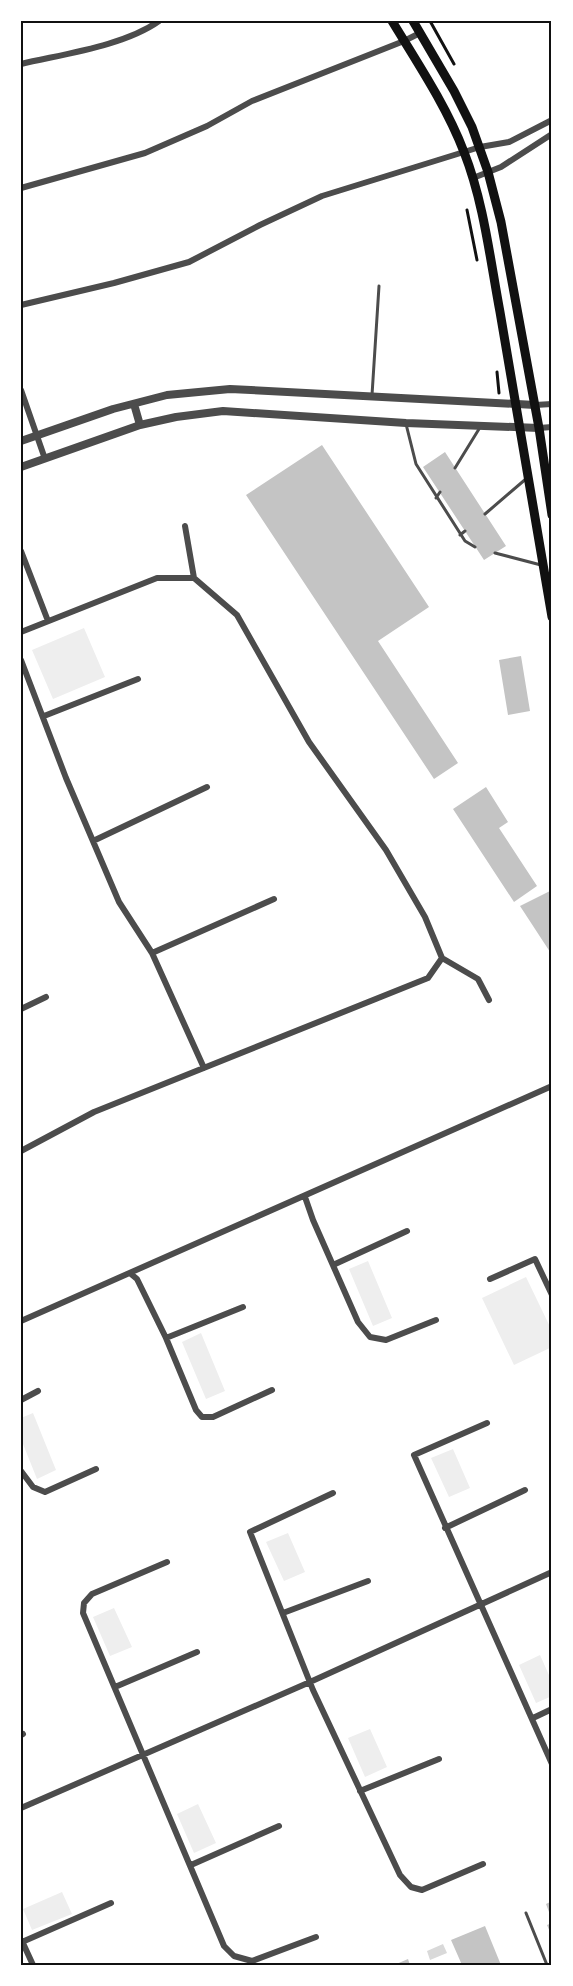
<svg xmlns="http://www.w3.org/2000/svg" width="573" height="1986" font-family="Helvetica,sans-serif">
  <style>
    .green { fill: #eee }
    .water { fill: #d9d9d9 }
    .building { fill: #c4c4c4 }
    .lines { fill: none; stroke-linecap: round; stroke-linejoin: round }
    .path { stroke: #111; stroke-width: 3 }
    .service { stroke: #4c4c4c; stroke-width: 3 }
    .minor { stroke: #4c4c4c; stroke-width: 6 }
    .tertiary { stroke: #4c4c4c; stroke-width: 8 }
    .secondary { stroke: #111; stroke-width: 9 }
    .neatline { fill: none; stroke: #111; stroke-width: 2 }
  </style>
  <rect width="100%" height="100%" fill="#fff"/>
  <path class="green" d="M84 628 105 677 53 699 32 650Z
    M368 1261 392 1318 373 1326 349 1269Z
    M526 1277 552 1331V1347L514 1365 482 1298Z
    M201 1333 225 1391 206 1399 182 1342Z
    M33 1413 56 1470 37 1479 21 1439V1418Z
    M453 1449 470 1488 449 1497 431 1458Z
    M288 1533 305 1572 284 1581 266 1542Z
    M114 1608 132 1647 110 1656 93 1617Z
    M540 1655 552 1682V1696L536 1703 519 1665Z
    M370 1729 387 1767 365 1777 348 1738Z
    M198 1804 216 1843 194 1853 177 1814Z
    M62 1892 72 1914 32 1930 23 1909Z"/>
  <path class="water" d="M443 1944 447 1953 430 1960 427 1951Z"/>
  <path class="building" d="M322 445 429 607 378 641 458 763 434 779 246 495Z
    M445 452 506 546 484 560 423 467Z
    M521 656 530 711 508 715 499 660Z
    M486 787 508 822 499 828 537 886 514 902 453 809Z
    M552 890V955L520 906Z
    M552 1901V1920L546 1904Z
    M552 1923V1937L547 1925Z
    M485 1926 501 1965H462L451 1940Z
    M408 1959 410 1965H394Z"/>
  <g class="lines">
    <path class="path" d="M430 21 454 64
      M467 210 477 260
      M497 372 499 393"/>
    <path class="service" d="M372 395 379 286
      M406 424 416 464 465 541 475 547
      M455 468 479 429
      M436 498 440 492
      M485 514 527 478
      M460 535 465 531
      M495 553 541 565
      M526 1913 547 1965"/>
    <path class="minor" d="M21 64C63 54 124 46 159 21
      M473 178 501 167 552 134
      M21 188 145 153 207 126 252 101 404 41 420 33
      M21 305 114 283 189 262 260 225 322 196 480 147 509 142 552 120
      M21 390 45 459
      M535 405 552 404
      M539 428 552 427
      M185 526 194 578 237 615 309 742 386 850 425 917 442 958 478 979 489 1000
      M21 551 48 621
      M21 632 157 578H194
      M21 660 66 778 119 902 152 953 204 1068
      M44 716 138 679
      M93 841 207 787
      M152 953 274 899
      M21 1009 46 997
      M21 1151 94 1112 428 978 442 958
      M305 1197 313 1220 358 1322 370 1337 386 1340 436 1320
      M333 1265 407 1231
      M131 1274 137 1279 166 1338 196 1410 202 1417H213L272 1390
      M490 1279 535 1259 552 1295
      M21 1321 552 1086
      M166 1338 243 1307
      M21 1400 38 1391
      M487 1423 414 1455 552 1764
      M21 1471 33 1487 45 1492 96 1469
      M333 1493 250 1532 313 1690 400 1875 411 1887 422 1890 483 1864
      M445 1528 525 1490
      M167 1562 92 1594 84 1603 83 1613 224 1946 234 1956 252 1961 316 1937
      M283 1613 368 1581
      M115 1687 197 1652
      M533 1718 552 1709
      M21 1735 23 1734
      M360 1791 439 1759
      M21 1808 310 1682 552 1572
      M191 1865 279 1826
      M22 1941 33 1965
      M22 1942 111 1903"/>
    <path class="tertiary" d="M134 404 140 425
      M21 441 113 409 167 395 230 389 535 405
      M21 467 140 425 176 417 223 411 406 423 539 428"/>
    <path class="secondary" d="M392 21C417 62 447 107 464 152 484 203 490 259 500 312 518 414 534 516 552 617
      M413 21 454 91 472 127 488 172 501 222 539 428 552 515"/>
  </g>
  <rect width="573" height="1986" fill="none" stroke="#ffffff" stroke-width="45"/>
  <rect x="22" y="22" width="528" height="1942" class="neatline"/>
</svg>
